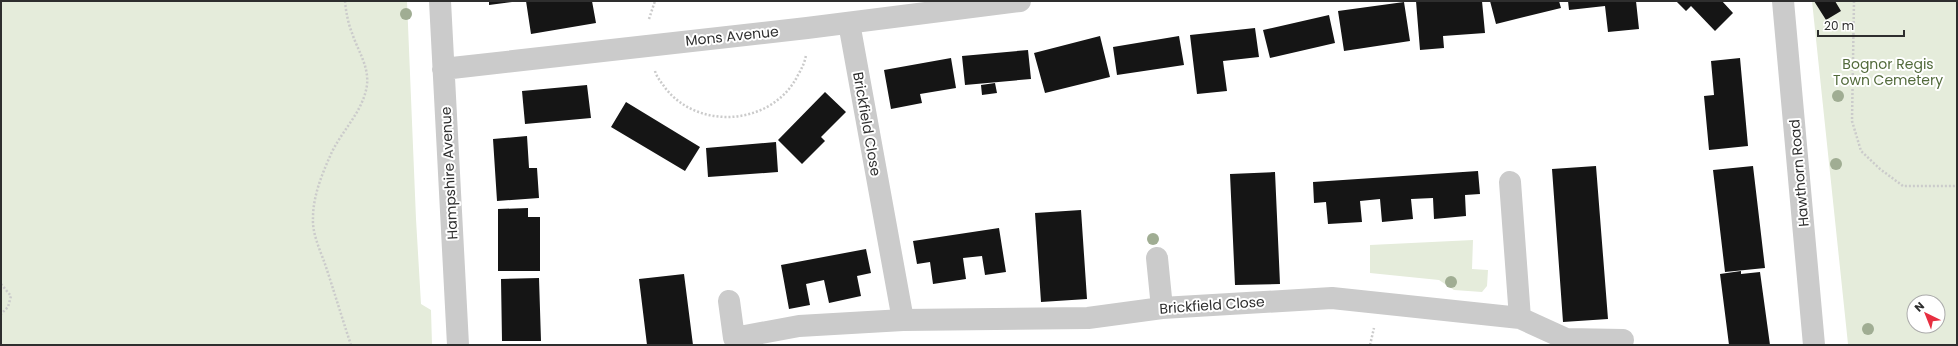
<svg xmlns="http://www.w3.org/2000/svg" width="1958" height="346" font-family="Poppins,sans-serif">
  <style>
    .green { fill: #e5ecdb; fill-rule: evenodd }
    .building { fill: #151515 }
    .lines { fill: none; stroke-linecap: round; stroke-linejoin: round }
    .path { stroke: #cbcbcb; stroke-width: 2.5; stroke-dasharray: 2 2; stroke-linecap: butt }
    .minor { stroke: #cbcbcb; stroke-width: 22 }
    .tree { fill: #a0ad93 }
    .labels { text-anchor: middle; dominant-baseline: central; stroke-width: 4; stroke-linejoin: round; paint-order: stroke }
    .street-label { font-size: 14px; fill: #2e2e2e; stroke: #fff }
    .park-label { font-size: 14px; fill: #526a3b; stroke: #fff }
  </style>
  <rect width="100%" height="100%" fill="#fff"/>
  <path class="green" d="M1 1H407L416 219 421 304 431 310 432 345H1Z
    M1812 1H1957V345L1848 344ZM1914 302H1938V326H1914Z
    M1473 240 1472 269 1488 270 1487 286 1482 292 1454 290 1439 280 1370 273V245Z"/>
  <path class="building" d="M489 1H512V2L489 5Z
    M526 1H592L596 23 531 34Z
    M1416 1H1482L1485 33 1443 36 1444 48 1420 50Z
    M1490 1H1559L1561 8 1496 24Z
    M1568 1H1636L1639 29 1608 32 1605 6 1569 10Z
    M1676 1H1722L1733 13 1715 31 1691 6 1686 11Z
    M1814 1H1835L1841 11 1826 20Z
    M1404 2 1410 41 1344 51 1338 11Z
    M1329 15 1335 43 1270 58 1263 30Z
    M1255 28 1259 57 1223 61 1227 91 1197 94 1190 35Z
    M1100 36 1110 77 1045 93 1034 53Z
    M1179 36 1184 65 1117 75 1113 47Z
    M1028 50 1031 79 965 85 962 56Z
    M951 58 956 88 920 94 922 103 891 109 884 70Z
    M1740 58 1748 146 1709 150 1704 96 1714 95 1711 61Z
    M995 83 997 93 982 95 981 85Z
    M587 85 591 118 525 124 522 91Z
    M825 92 846 112 821 137 825 141 802 164 778 140Z
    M626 102 700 147 685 171 611 127Z
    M527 136 529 168H537L539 198 497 201 493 139Z
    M776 142 778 172 708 177 706 148Z
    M1596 166 1608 319 1563 322 1552 169Z
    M1753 166 1765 268 1725 272 1713 170Z
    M1478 171 1480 194 1465 195 1466 216 1434 219 1433 198 1411 199 1413 219 1382 222 1380 199 1360 201 1362 222 1328 224 1326 202 1314 203 1313 182Z
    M1275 172 1280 284 1235 285 1230 174Z
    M528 208V217H540V271H498V209Z
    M1081 210 1087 299 1041 302 1035 213Z
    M999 228 1006 272 985 275 982 256 963 258 966 279 933 284 930 262 917 264 913 241Z
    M866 249 871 273 857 276 861 296 829 303 824 280 806 284 810 305 789 309 781 265Z
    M1741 271V274L1760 272 1770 345H1729L1720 274Z
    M684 274 693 345H647L639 279Z
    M539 278 541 341H502L501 279Z"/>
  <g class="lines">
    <path class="path" d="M345 1C346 12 348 23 352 33 358 51 369 66 367 85 363 112 342 130 331 154 322 174 313 196 313 218 312 233 320 250 325 264 334 291 342 318 351 345
      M1854 1 1852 121 1861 151 1880 169 1903 186H1957
      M649 19 655 1
      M655 71C657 78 662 83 666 89 701 132 774 124 798 75 802 68 805 62 806 55
      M1 284 11 296 8 307 1 314
      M1370 345 1374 328"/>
    <path class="minor" d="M440 1 458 345
      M1783 1 1814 345
      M849 23 903 320
      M443 69 807 28 1020 1
      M1510 182 1520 318
      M1157 258 1162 308
      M729 301 734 338 799 326 903 320 1088 318 1162 308 1332 298 1520 318 1566 339 1623 340"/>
  </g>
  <g class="tree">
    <circle cx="406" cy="14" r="6"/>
    <circle cx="1838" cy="96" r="6"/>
    <circle cx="1836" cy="164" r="6"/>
    <circle cx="1153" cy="239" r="6"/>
    <circle cx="1451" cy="282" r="6"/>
    <circle cx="1868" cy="329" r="6"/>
  </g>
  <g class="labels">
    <g class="street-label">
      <text transform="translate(732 36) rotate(-6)">Mons Avenue</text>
      <text transform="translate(867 124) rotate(80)">Brickfield Close</text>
      <text transform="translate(449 173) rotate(-93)">Hampshire Avenue</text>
      <text transform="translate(1799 173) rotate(-95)">Hawthorn Road</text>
      <text transform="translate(1212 305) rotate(-4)">Brickfield Close</text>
    </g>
    <g class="park-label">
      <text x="1888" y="64">Bognor Regis<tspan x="1888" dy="16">Town Cemetery</tspan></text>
    </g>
  </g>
  <rect width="1958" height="346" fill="none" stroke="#2e2e2e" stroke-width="4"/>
  <g transform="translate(1926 314) rotate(317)"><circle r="19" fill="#ffffff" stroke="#ababab"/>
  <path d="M0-3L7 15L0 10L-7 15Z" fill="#e72e40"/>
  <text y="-6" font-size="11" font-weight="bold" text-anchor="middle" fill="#2e2e2e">N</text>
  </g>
  <path d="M1818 30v6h86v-6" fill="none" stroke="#2e2e2e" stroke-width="2"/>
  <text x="1824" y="30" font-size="12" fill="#2e2e2e" stroke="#ffffff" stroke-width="3" paint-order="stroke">20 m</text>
</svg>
